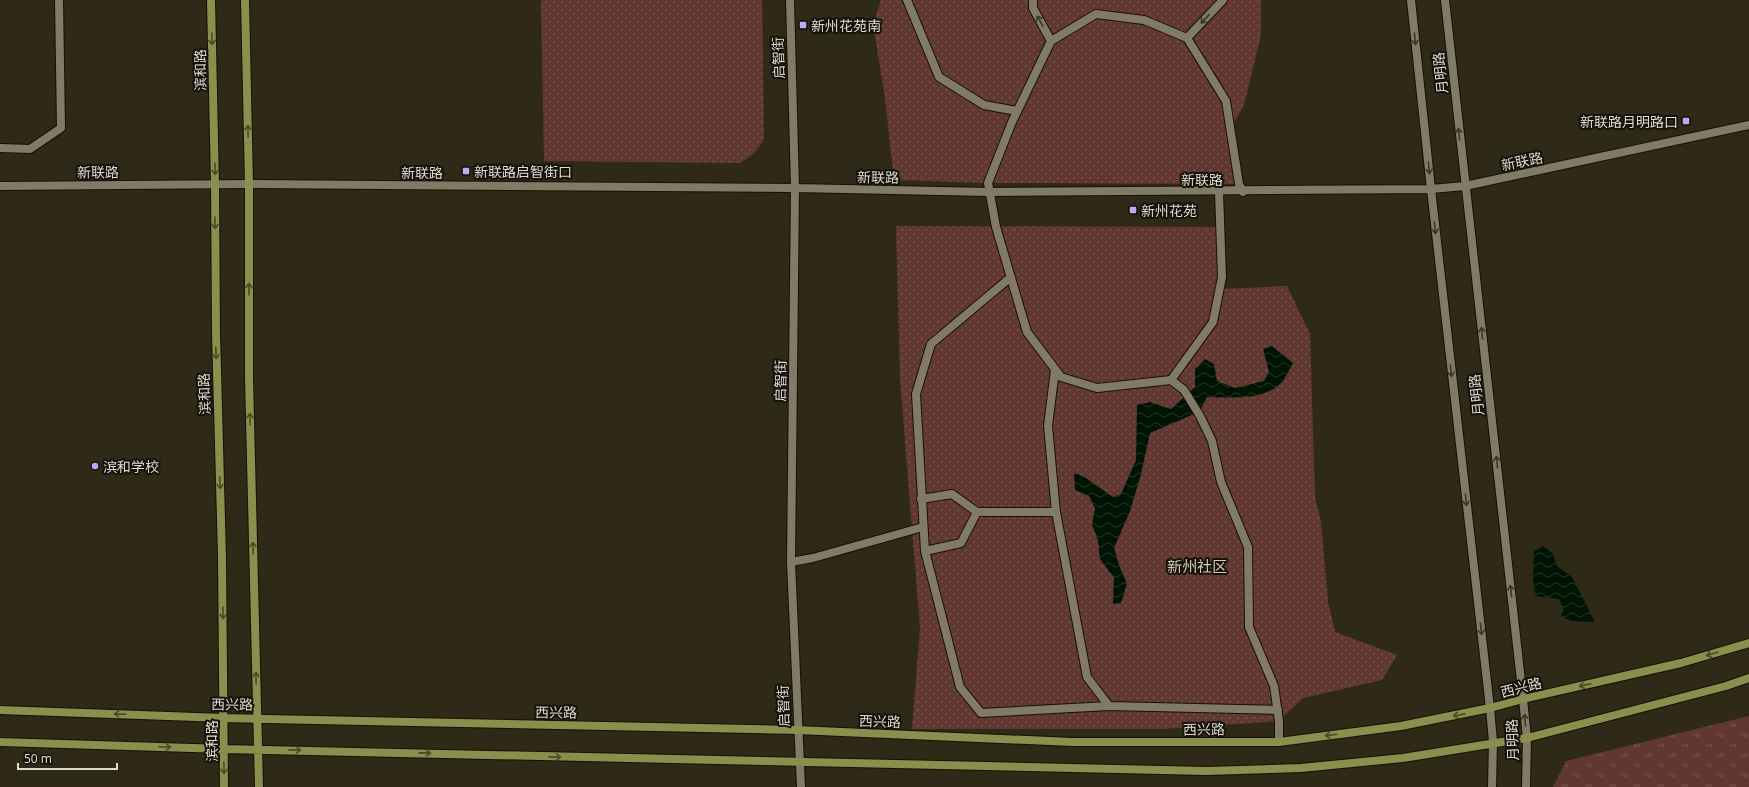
<svg xmlns="http://www.w3.org/2000/svg" width="1749" height="787" font-family="'Noto Sans','Noto Sans SC',sans-serif">
  <style>
    .grass { fill: url(#grass-dots) }
    .park { fill: url(#park-tufts) }
    .water { fill: url(#water-waves) }
    .lines { fill: none; stroke-linecap: round; stroke-linejoin: round }
    .minor-casing { stroke: #171102; stroke-width: 10 }
    .tertiary-casing { stroke: #171102; stroke-width: 10 }
    .secondary-casing { stroke: #171102; stroke-width: 10 }
    .minor { stroke: #817a66; stroke-width: 8 }
    .tertiary { stroke: #817a66; stroke-width: 8 }
    .secondary { stroke: #8b8f4d; stroke-width: 8 }
    .oneway { stroke: #3a362a }
    .oneway2 { stroke: #4a4a28 }
    .poi-dot { fill: #c3a7f2; stroke: #14120a; stroke-width: 1.5 }
    .labels { text-anchor: middle; dominant-baseline: central; stroke-width: 4; stroke-linejoin: round; paint-order: stroke }
    .poi-label { font-size: 14px; fill: #dfdbd0; stroke: #14120a; text-anchor: start }
    .street-label { font-size: 14px; fill: #dfdbd0; stroke: #14120a }
    .neighbourhood-label { font-size: 15px; fill: #d5cdb7; stroke: #14120a }
  </style>
  <defs>
    <pattern id="grass-dots" width="8" height="8" patternUnits="userSpaceOnUse"><rect width="8" height="8" fill="#613831"/><path d="M2 2h.1M6 6h.1" fill="none" stroke="#77544e" stroke-width="1.8" stroke-linecap="round"/></pattern>
    <pattern id="park-tufts" width="24" height="20" patternUnits="userSpaceOnUse"><rect width="24" height="20" fill="#613831"/><path d="M3 7l-1-3M5 7V3M7 7l1-3M15 17l-1-3M17 17v-4M19 17l1-3" fill="none" stroke="#77544e"/></pattern>
    <pattern id="water-waves" width="16" height="10" patternUnits="userSpaceOnUse"><rect width="16" height="10" fill="#001403"/><path d="M0 5q4-4 8 0t8 0" fill="none" stroke="#253627"/></pattern>
  </defs>
  <rect width="100%" height="100%" fill="#2f2917"/>
  <path class="grass" d="M541 0H762L764 138C759 150 752 156 740 163L544 161Z
    M880 0H1261V35L1244 105 1230 130 1239 184 988 183 894 180 885 98 873 24 880 4Z
    M896 226 1220 227V289L1287 286 1310 334 1315 497 1321 521 1328 602 1335 632 1397 655 1382 680 1303 698 1279 721 1163 729H912L920 628 900 379Z"/>
  <path class="park" d="M1749 716V787H1553L1566 761Z"/>
  <path class="water" d="M1272 346 1293 363C1290 369 1286 377 1282 382 1266 400 1229 398 1207 397L1199 412 1150 433 1141 474 1130 511 1114 548 1119 565 1127 584 1121 603 1113 604 1114 578 1100 559 1098 540 1092 525 1095 508 1089 496 1075 490 1074 473 1083 476 1113 497 1121 494 1136 460 1137 405 1150 402 1171 409 1195 387V369L1205 359 1214 364 1217 381 1235 388 1264 381 1269 372 1263 349Z
    M1543 546 1553 554 1557 566 1572 577 1595 622 1572 621 1560 616 1564 610 1559 599 1536 596 1533 580 1534 551Z"/>
  <g class="lines">
    <g class="minor-casing">
      <path id="minor" d="M907 0 939 77 984 105 1017 111
        M1033 0V8L1051 41
        M1187 38 1223 0
        M0 148 30 149 61 128 59 0
        M1219 192 1222 277 1213 322 1171 380 1097 388 1061 377 1027 332 996 227 988 183 1012 122 1051 41 1096 14 1144 20 1187 38 1226 101 1239 184 1243 192
        M1011 277 931 344 916 394 925 551 960 687 981 713 1109 706
        M1055 370 1048 426 1056 512 1087 677 1109 706 1278 710
        M1171 380 1184 390 1200 416 1212 441 1221 482 1248 547 1249 627 1274 686 1279 721V742
        M921 499 952 494 977 512H1056
        M925 551 961 543 977 512
        M791 562 813 558 923 527"/>
    </g>
    <g class="tertiary-casing">
      <path id="tertiary" d="M790 0 795 188 791 562 801 787
        M1411 0 1431 189 1490 708 1493 742 1492 787
        M1445 0 1523 699 1527 738 1526 787
        M0 186 249 184 795 188 989 192 1431 189 1465 186 1749 125"/>
    </g>
    <g class="secondary-casing">
      <path id="secondary" d="M211 0 215 184 216 333 222 557 224 787
        M245 0 249 184V378L259 787
        M0 710 224 718 797 730 1072 742H1279L1401 726 1490 708 1523 699 1681 663 1749 643
        M0 742 224 749 1206 771 1301 768 1403 758 1527 738 1726 686 1749 678"/>
    </g>
    <use href="#minor" class="minor"/>
    <use href="#tertiary" class="tertiary"/>
    <use href="#secondary" class="secondary"/>
  </g>
  <defs><path id="oneway-shaft" d="M-6 0H5M1.5-3L5.5 0L1.5 3" fill="none" stroke-width="1.6" stroke-linecap="round" stroke-linejoin="round"/></defs>
  <g class="oneway">
    <use href="#oneway-shaft" transform="translate(1205 19) rotate(134)"/>
    <use href="#oneway-shaft" transform="translate(1040 21) rotate(-119)"/>
    <use href="#oneway-shaft" transform="translate(1415 39) rotate(84)"/>
    <use href="#oneway-shaft" transform="translate(1459 134) rotate(-96)"/>
    <use href="#oneway-shaft" transform="translate(1429 168) rotate(84)"/>
    <use href="#oneway-shaft" transform="translate(1435 228) rotate(84)"/>
    <use href="#oneway-shaft" transform="translate(1482 333) rotate(-96)"/>
    <use href="#oneway-shaft" transform="translate(1451 371) rotate(84)"/>
    <use href="#oneway-shaft" transform="translate(1497 462) rotate(-96)"/>
    <use href="#oneway-shaft" transform="translate(1466 500) rotate(84)"/>
    <use href="#oneway-shaft" transform="translate(1511 591) rotate(-96)"/>
    <use href="#oneway-shaft" transform="translate(1481 629) rotate(84)"/>
    <use href="#oneway-shaft" transform="translate(1525 720) rotate(-95)"/>
  </g>
  <g class="oneway2">
    <use href="#oneway-shaft" transform="translate(212 39) rotate(89)"/>
    <use href="#oneway-shaft" transform="translate(248 131) rotate(-91)"/>
    <use href="#oneway-shaft" transform="translate(215 169) rotate(89)"/>
    <use href="#oneway-shaft" transform="translate(215 223) rotate(90)"/>
    <use href="#oneway-shaft" transform="translate(249 289) rotate(-90)"/>
    <use href="#oneway-shaft" transform="translate(216 353) rotate(88)"/>
    <use href="#oneway-shaft" transform="translate(250 419) rotate(-91)"/>
    <use href="#oneway-shaft" transform="translate(220 483) rotate(88)"/>
    <use href="#oneway-shaft" transform="translate(253 548) rotate(-91)"/>
    <use href="#oneway-shaft" transform="translate(223 613) rotate(89)"/>
    <use href="#oneway-shaft" transform="translate(1712 654) rotate(164)"/>
    <use href="#oneway-shaft" transform="translate(256 678) rotate(-91)"/>
    <use href="#oneway-shaft" transform="translate(1585 685) rotate(167)"/>
    <use href="#oneway-shaft" transform="translate(120 714) rotate(-178)"/>
    <use href="#oneway-shaft" transform="translate(1459 715) rotate(169)"/>
    <use href="#oneway-shaft" transform="translate(1331 735) rotate(173)"/>
    <use href="#oneway-shaft" transform="translate(165 747) rotate(2)"/>
    <use href="#oneway-shaft" transform="translate(295 750) rotate(1)"/>
    <use href="#oneway-shaft" transform="translate(425 753) rotate(1)"/>
    <use href="#oneway-shaft" transform="translate(555 757) rotate(1)"/>
    <use href="#oneway-shaft" transform="translate(224 768) rotate(89)"/>
  </g>
  <g class="poi-dot">
    <rect x="799" y="21" width="8" height="8" rx="2"/>
    <rect x="1682" y="117" width="8" height="8" rx="2"/>
    <rect x="462" y="167" width="8" height="8" rx="2"/>
    <rect x="1129" y="206" width="8" height="8" rx="2"/>
    <circle cx="95" cy="466" r="4"/>
  </g>
  <g class="labels">
    <g class="poi-label">
      <text x="811" y="25">新州花苑南</text>
      <text x="1678" y="121" text-anchor="end">新联路月明路口</text>
      <text x="474" y="171">新联路启智街口</text>
      <text x="1141" y="210">新州花苑</text>
      <text x="103" y="466">滨和学校</text>
    </g>
    <g class="street-label">
      <text transform="translate(778 58) rotate(-92)">启智街</text>
      <text transform="translate(200 70) rotate(-91)">滨和路</text>
      <text transform="translate(1440 73) rotate(-96)">月明路</text>
      <text transform="translate(1522 161) rotate(-12)">新联路</text>
      <text transform="translate(98 172) rotate(-1)">新联路</text>
      <text x="422" y="172">新联路</text>
      <text transform="translate(878 177) rotate(1)">新联路</text>
      <text x="1202" y="179">新联路</text>
      <text transform="translate(780 381) rotate(-89)">启智街</text>
      <text transform="translate(204 394) rotate(-92)">滨和路</text>
      <text transform="translate(1476 395) rotate(-96)">月明路</text>
      <text transform="translate(1521 687) rotate(-14)">西兴路</text>
      <text transform="translate(232 704) rotate(1)">西兴路</text>
      <text transform="translate(783 706) rotate(-92)">启智街</text>
      <text transform="translate(556 712) rotate(1)">西兴路</text>
      <text transform="translate(880 721) rotate(2)">西兴路</text>
      <text transform="translate(1204 729) rotate(-1)">西兴路</text>
      <text transform="translate(1512 740) rotate(-92)">月明路</text>
      <text transform="translate(211 741) rotate(-90)">滨和路</text>
    </g>
    <g class="neighbourhood-label">
      <text x="1197" y="566">新州社区</text>
    </g>
  </g>
  <path d="M18 763v6h99v-6" fill="none" stroke="#dfdbd0" stroke-width="2"/>
  <text x="24" y="763" font-size="12" fill="#dfdbd0" stroke="#14120a" stroke-width="3" paint-order="stroke">50 m</text>
</svg>
